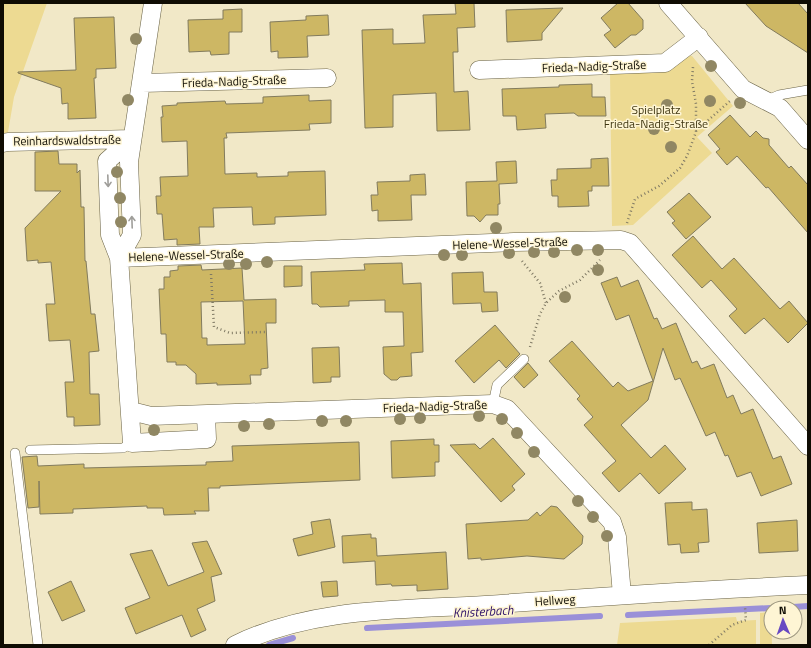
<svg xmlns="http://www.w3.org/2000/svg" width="811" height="648" font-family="'Titillium Web',sans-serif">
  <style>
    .green { fill: #edda92 }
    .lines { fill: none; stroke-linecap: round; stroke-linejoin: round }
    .stream { stroke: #9a90d8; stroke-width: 6 }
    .building { fill: #cdb764; stroke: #827b5d; fill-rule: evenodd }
    .service-casing { stroke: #6a6346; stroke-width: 10 }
    .minor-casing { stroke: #6a6346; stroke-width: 19 }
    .path { stroke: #7f7964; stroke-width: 2.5; stroke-dasharray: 1 3; stroke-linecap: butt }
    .service { stroke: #fff; stroke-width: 9 }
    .minor { stroke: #fff; stroke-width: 18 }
    .tree { fill: #908763 }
    .oneway { stroke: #9f9e9a }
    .labels { text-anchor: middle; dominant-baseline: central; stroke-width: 3; stroke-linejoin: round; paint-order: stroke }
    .street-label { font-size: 12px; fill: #0f0c03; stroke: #fef5d4 }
    .park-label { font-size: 12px; fill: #403712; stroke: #fef5d4 }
    .water-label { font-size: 13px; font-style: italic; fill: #2f1369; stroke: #fef5d4 }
  </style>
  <rect width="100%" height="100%" fill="#f1e8c7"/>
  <path class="green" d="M3 3H47L14 97 8 132 3 134Z
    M687 56H692L733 106 697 137 712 153 633 225 612 226 610 72Z
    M771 612 772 645H760V613Z
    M736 617 737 621 756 620V645H617L620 623Z"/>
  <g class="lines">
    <path class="stream" d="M778 608 808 606
      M628 615 771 608
      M367 628 600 616
      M269 645 293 638"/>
  </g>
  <path class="building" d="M455 3H474L475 27 457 28 458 52H453L454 92 468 91 470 130 437 131 436 93 393 95V127L365 128 362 30 393 29V44L425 43 423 15 456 14Z
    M618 3H628L643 20V29L636 35H631L615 48 604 35 611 30 601 18Z
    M745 3H798L808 14V53L766 26Z
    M563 8 542 33V40L507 42 506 10Z
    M242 9V32H229V54L211 55 210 51 189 52 188 20 223 19V10Z
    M328 15 329 35 307 36 308 57 278 58V51L271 52 270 22 306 20V16Z
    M114 17 116 68 96 69V78H94L96 118 68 119V103L62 104 61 88 18 73V72L76 70 74 18Z
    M592 84V97H605L606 116H578L574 113 545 114 546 128 517 130 516 116H503L502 89 559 87V85Z
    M309 95V101L331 100V123L309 124 310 130 226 133 227 138H224L225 174 257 173V177L288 176V172L325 171 326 215 275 217V224L253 225 252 207 213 208 214 227H199L200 244 177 245V239L164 240 162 214H157L156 196H161L160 177 188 176 187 141 162 142 161 117H163L162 106 177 105V103L225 101 226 104 263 103V97Z
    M730 115 750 137 756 131 763 138 769 139V145L789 168 791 166 808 185V233L768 187 766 188 737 156 727 165 716 152 720 149 708 135Z
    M58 151 59 164H77V173L80 170 81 207H84L85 261H86L91 314H95L99 351 89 352 90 394H99L100 425 74 426V417H67L65 382H74L70 340 49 341 46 304H55L51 262 38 263V260L27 261 25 228 61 191H35V152Z
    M608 158 609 186H592V191H588L589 206 558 207V196H552L551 180H557V169L591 168V159Z
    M516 161 517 183 499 184 500 204H498V215H486L480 222 474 216H467L466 182 497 181 496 162Z
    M425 174 426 195H411L412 220 378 221V210L372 211 371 195H378L377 182 410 181V175Z
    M689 193 711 217 686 239 672 223 675 221 667 212Z
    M693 236 722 269 734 258 780 309 789 301 808 323 788 343 764 318 745 334 729 316 737 309 711 280 702 288 672 255Z
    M402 263 403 284 421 283 423 352 411 353 412 376 400 377 397 380H391L384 374 383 347 404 346 403 312H385V300L349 301V306L320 307 317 304H312L311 272 365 270 364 264Z
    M201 265 202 270 242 268 244 300 276 299V323H266L268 368 261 369V375H250L251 384 217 385V383L196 384V374L186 365H176V362H167L166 334H161L159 289H164V277H170V271L178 270V266ZM243 301 245 344 207 345V338H202L201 302Z
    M284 266H302V286L284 287Z
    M483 272 484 292H497L498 311 482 312 481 303 453 304 452 273Z
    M617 277 621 287 638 280 654 319 657 318 662 329 676 323 692 363 697 361 701 369 714 364 727 398 733 395 741 414 753 409 773 459 781 456 792 484 761 496 751 472 737 477 728 455 725 456 715 432 706 436 680 378 675 380 663 348 648 400 621 425 651 458 665 445 686 469 659 494 640 473 619 492 602 473 616 461 584 425 593 417 577 399 580 396 549 361 572 341 613 387 618 382 628 391 653 381 629 315 616 320 601 283Z
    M495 325 520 354 506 368 499 360 474 383 455 361Z
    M339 347 340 377H331V382L313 383 312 348Z
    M528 363 538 375 524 388 514 377Z
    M493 438 525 474 512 486 515 490 501 502 450 445 475 444 480 449Z
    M434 439V445H439V462H435V476L392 478 391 441Z
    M359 442 360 480 220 486V488H208L209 511H194L196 514 164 515 163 508H147V506L73 509V513L40 514 39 481V507L28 508 22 457 37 456 38 466 84 464V468L206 465V462L233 461 232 446Z
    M692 502V510L707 509 709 542 698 543 699 552 681 553 680 544 668 545 665 503Z
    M551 506 557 507 583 536 582 544 564 559 527 556 481 560V558L468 559 466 524 528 520 537 512 540 516Z
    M330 519 335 547 298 556 293 539 313 534 311 522Z
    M797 520 798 551 759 553 757 523Z
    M371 534V538H376L377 556 446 552 448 589 417 591V585L392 586 391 584 376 585 375 561 343 563 342 536Z
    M207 541 222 574 211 577 215 601 197 609 206 630 191 637 182 615 136 634 125 608 150 598 130 554 152 550 168 586 204 572 192 543Z
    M71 581 85 611 62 621 48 592Z
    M337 581 338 596 323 597 321 582Z"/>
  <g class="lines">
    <g class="service-casing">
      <path id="service" d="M767 100 779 95 808 90
        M493 404 497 385 524 359
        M30 450 123 448 132 443
        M15 453 38 645"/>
    </g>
    <g class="minor-casing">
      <path id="minor" d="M668 3 743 89 780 108 808 140
        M479 70 665 63 699 37
        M142 83 327 78
        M132 139 107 161 110 235 119 258 132 443 207 439 206 415
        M3 143 8 142 132 139
        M119 258 514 242 621 240 630 243 808 446
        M119 258 132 235 129 162 153 3
        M131 411 151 416 493 404 507 409 612 522 617 537 622 595
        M235 645C312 607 401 610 485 605 592 597 700 590 808 585"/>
    </g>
    <path class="path" d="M696 131 730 101
      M627 223 635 199 659 186 680 168 687 156 696 132V104L692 81 693 67
      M522 261 540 283 546 303
      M211 274 214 327 230 333 265 332
      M530 347 540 314 546 303 559 291 580 280 600 260
      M709 645 732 625 746 620 745 607"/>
    <use href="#service" class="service"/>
    <use href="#minor" class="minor"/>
  </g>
  <g class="tree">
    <circle cx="136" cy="39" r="6"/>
    <circle cx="711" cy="66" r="6"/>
    <circle cx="128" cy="100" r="6"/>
    <circle cx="710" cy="101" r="6"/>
    <circle cx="740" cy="103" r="6"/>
    <circle cx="667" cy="105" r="6"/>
    <circle cx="654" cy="129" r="6"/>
    <circle cx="671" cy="147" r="6"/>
    <circle cx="117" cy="172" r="6"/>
    <circle cx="120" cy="198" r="6"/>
    <circle cx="121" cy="222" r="6"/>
    <circle cx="496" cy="228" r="6"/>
    <circle cx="577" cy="250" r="6"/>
    <circle cx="598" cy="250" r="6"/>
    <circle cx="534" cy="252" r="6"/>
    <circle cx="554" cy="252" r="6"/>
    <circle cx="509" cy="253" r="6"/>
    <circle cx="444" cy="255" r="6"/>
    <circle cx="462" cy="255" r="6"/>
    <circle cx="267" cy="262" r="6"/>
    <circle cx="229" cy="264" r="6"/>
    <circle cx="246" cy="264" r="6"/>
    <circle cx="598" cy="270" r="6"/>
    <circle cx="565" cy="297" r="6"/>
    <circle cx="479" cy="416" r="6"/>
    <circle cx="420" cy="418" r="6"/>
    <circle cx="400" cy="419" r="6"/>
    <circle cx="502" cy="419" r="6"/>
    <circle cx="322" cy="421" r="6"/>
    <circle cx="346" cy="421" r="6"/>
    <circle cx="269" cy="424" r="6"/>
    <circle cx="244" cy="426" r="6"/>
    <circle cx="154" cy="430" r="6"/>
    <circle cx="517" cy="433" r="6"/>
    <circle cx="534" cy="452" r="6"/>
    <circle cx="578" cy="501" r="6"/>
    <circle cx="593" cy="517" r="6"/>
    <circle cx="607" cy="536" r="6"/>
  </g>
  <defs><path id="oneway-shaft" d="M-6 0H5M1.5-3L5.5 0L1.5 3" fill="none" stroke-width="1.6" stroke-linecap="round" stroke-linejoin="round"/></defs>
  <g class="oneway">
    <use href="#oneway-shaft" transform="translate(108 181) rotate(88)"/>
    <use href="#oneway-shaft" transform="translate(132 222) rotate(-92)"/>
  </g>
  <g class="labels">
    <g class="street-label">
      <text transform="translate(594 66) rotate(-2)">Frieda-Nadig-Straße</text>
      <text transform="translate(234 81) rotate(-2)">Frieda-Nadig-Straße</text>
      <text transform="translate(67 140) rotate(-1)">Reinhardswaldstraße</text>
      <text transform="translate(510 243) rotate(-2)">Helene-Wessel-Straße</text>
      <text transform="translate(186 255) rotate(-2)">Helene-Wessel-Straße</text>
      <text transform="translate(435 406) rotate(-2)">Frieda-Nadig-Straße</text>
      <text transform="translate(555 600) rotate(-4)">Hellweg</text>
    </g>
    <g class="park-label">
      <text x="656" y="109">Spielplatz<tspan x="656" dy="14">Frieda-Nadig-Straße</tspan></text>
    </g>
    <g class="water-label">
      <text transform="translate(483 611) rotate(-3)">Knisterbach</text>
    </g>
  </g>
  <rect width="811" height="648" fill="none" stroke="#0f0c03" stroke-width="8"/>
  <g transform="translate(783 620) rotate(358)"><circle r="19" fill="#fef5d4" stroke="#9e9880"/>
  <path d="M0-3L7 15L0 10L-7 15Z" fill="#6749c2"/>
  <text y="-6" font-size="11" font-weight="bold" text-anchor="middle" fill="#0f0c03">N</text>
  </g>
</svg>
